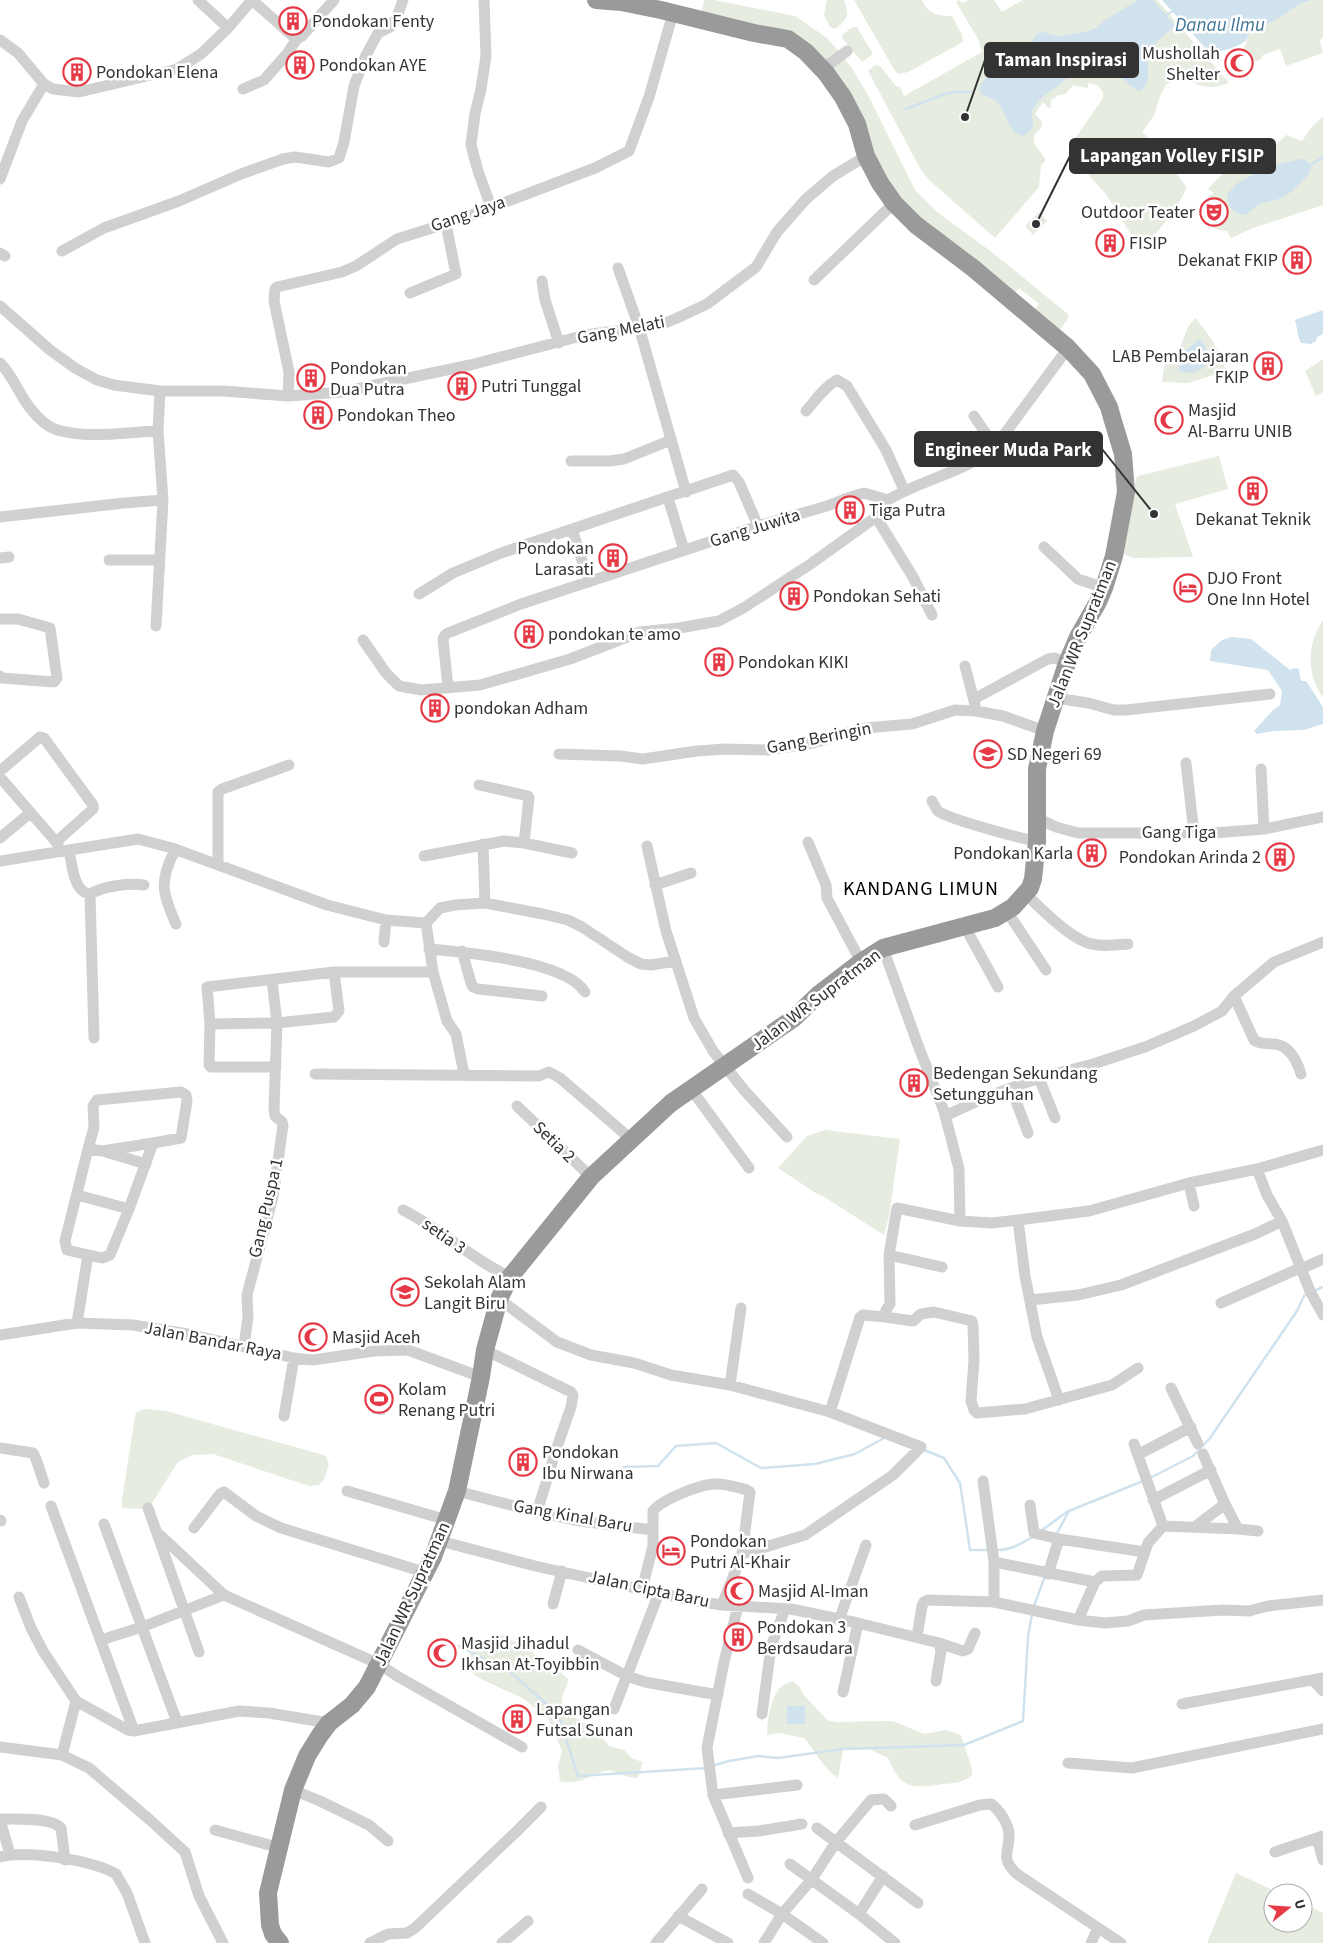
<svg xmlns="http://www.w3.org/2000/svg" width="1323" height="1943" font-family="'Source Sans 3',sans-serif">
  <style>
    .green { fill: #e6ecdf }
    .water { fill: #cfe2ee }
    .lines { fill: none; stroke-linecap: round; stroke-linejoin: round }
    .stream { stroke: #cfe2ee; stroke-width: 2.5 }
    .minor { stroke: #d0d0d0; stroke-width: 11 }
    .highway { stroke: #9a9a9a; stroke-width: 18 }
    .labels { text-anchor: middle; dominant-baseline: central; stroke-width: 5; stroke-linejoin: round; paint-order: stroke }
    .poi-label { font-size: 18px; fill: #333; stroke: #fff; text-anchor: start }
    .street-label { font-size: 18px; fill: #333; stroke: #fff }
    .water-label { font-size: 19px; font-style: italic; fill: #3f7597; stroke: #fff }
    .quarter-label { font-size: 20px; letter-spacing: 1px; fill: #000; stroke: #fff }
    .leader { fill: none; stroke: #333; stroke-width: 2 }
    .callout-dot { fill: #333; stroke: #fff; stroke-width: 2 }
    .callout { fill: #333; stroke: #333; stroke-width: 2 }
    .callout-label { font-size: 19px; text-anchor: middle; font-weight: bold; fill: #fff }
  </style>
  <rect width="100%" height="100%" fill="#fff"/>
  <path class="green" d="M704 0H714L795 16 827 38 837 49 853 70 869 97 915 190 937 212 993 253 1068 314V319L1058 332 1034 311 1039 304 1019 288 1014 294 940 236 895 194 819 59 701 13Z
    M827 0H844C849 17 850 16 835 29L830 27 824 15Z
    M854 0H922C928 14 938 16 952 16L962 35 963 42 908 72 899 74 895 71Z
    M959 0 962 3 968 0H994L1002 12 1023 0H1157L1229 83C1209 90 1200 88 1183 75L1166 85 1160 96 1154 116 1142 132 1153 142 1187 188 1177 206 1159 230 1140 249 1106 194 1089 176V171L1073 147 1074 140 1103 98V92L1097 85 1089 83 1087 88 1073 85 1066 94 1059 95 1051 100V107L1048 108 1043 102 1035 114 1042 122V127L1034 135V143L1046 160 1041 165 1039 187 995 238 929 180 920 168 868 71 875 65 880 66 896 86 900 87 904 96 982 52 978 39 956 2Z
    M1312 0H1323V37L1320 40 1323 53 1286 66 1280 49 1263 55 1261 59 1255 62 1244 48 1249 34 1296 6Z
    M853 27H857L873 54 862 62 842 38 843 34Z
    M1323 116V205L1253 228 1231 238 1227 231C1203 231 1196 207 1214 193L1208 189C1219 177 1230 166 1245 159 1263 149 1271 151 1286 135L1302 141 1310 129Z
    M1039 212 1047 221 1033 235 1025 226Z
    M1195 318C1211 336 1218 348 1226 371L1188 383 1162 382 1165 360 1178 353 1188 327Z
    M1323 359V392L1316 396 1305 371Z
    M1219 456 1228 489 1175 504 1193 557 1133 558 1124 554 1122 549 1136 479 1138 476Z
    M1323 620V697C1306 675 1307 643 1323 620Z
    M825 1130 900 1139 889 1216 884 1235 821 1195 817 1194 778 1168 807 1136Z
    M144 1409 166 1411 320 1454 326 1456 329 1464 324 1479 319 1485 309 1486 213 1454 192 1455 178 1462 150 1506 144 1509 122 1508V1500L135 1416 136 1413Z
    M503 1635 529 1650 545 1662 557 1664V1669L568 1679C568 1687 563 1691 562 1698 561 1716 589 1724 603 1731L601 1736 609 1746 624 1750 633 1759 643 1762 638 1778 628 1777 610 1770C590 1773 582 1786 560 1781L558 1766 562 1751 549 1720 524 1699 481 1679 468 1670 463 1662 473 1650 477 1641Z
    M793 1681 799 1686 803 1694 827 1720 836 1722 887 1721 896 1722 924 1734 946 1730 961 1735 972 1769V1775C963 1783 954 1783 943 1784 912 1789 901 1789 888 1758L869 1749 843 1750 838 1778C825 1770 814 1750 804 1738L780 1733 767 1735C767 1722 770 1703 777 1692 780 1686 787 1683 793 1681Z
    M1236 1873 1279 1893H1273V1923H1303V1904L1323 1913V1943H1207Z"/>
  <path class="water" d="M1138 0H1153L1175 26C1165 34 1156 41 1150 52 1144 65 1155 83 1139 91 1132 88 1127 82 1120 77 1109 71 1090 65 1078 70 1071 73 1063 82 1056 87 1045 95 1035 101 1031 115 1036 124 1032 133 1022 136 1007 130 1007 115 999 104 994 98 987 97 981 94L979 88C985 76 999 66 1012 68L1015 63 1031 55 1033 40 1036 34 1043 32 1058 36 1086 32 1096 28 1105 20Z
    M1162 0H1312C1296 4 1285 15 1271 22 1264 26 1256 28 1250 33 1245 38 1250 35 1246 40 1240 47 1218 53 1209 52Z
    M1300 159 1306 160 1311 165 1310 173 1292 191 1282 198 1259 204 1245 215C1233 215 1228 206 1227 194L1239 182 1253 175 1255 170Z
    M1323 310V334L1317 337 1316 341 1311 344 1301 343C1298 339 1297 326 1295 320Z
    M1198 340H1201L1206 348 1205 366C1198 373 1187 375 1178 370L1185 351Z
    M1232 637 1251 639 1290 670 1294 668 1299 669 1300 678 1302 681H1306L1323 707V724L1304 730 1275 731 1257 734 1254 731 1273 710 1280 705 1282 691 1268 670 1210 661 1211 650 1222 640Z
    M373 1385H386L385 1415 372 1414Z
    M787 1706H805V1724H787Z"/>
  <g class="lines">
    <path class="stream" d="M1166 15 1173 11
      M906 109 945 94 956 92H971
      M1311 165 1323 157
      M1314 1291 1323 1287
      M924 1450 944 1458 960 1483 970 1550H990
      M624 1467 658 1466 676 1446 716 1443 761 1468 815 1464 855 1454 884 1438
      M1150 1478 1193 1456 1210 1438 1297 1311 1304 1296 1307 1294
      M1041 1531 1068 1511
      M1056 1535 1069 1511 1143 1481
      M996 1550C1009 1551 1021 1544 1032 1537
      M1034 1606 1045 1576
      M459 1646 510 1672 558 1714 578 1776 707 1768
      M712 1766 729 1761 758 1756 778 1758 843 1749 964 1745 1023 1721 1028 1637 1032 1614"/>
    <path class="minor" d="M198 0 228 28
      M252 0 296 39 301 37 334 0
      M484 0 486 56 481 89 475 114 471 145 478 171 491 207
      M0 40 18 53 44 84 53 89 79 92 177 69 201 54 228 28 252 0
      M822 69 847 51
      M243 89 264 80 286 55 297 39
      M0 179 22 121 44 84
      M62 251 104 228 179 201 241 174 283 159 295 157 329 162 339 158 344 142 354 86 365 57 378 33 390 27 397 17 403 0
      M0 253 5 256
      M618 268 639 327 686 492
      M814 280 894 203
      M542 281 545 300 559 343
      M410 293 456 274 446 224
      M0 306 50 350 75 368 97 380 114 385 160 391H223L288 396 342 392 470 365 585 335 660 325 675 319 707 304 756 267 777 232 806 199 833 176 866 156
      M0 363C13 376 19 394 30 408 37 417 47 427 57 430 89 439 126 432 158 431
      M288 396 289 372 274 301 275 289 277 287 342 272 356 266 397 239 464 218 595 168 629 151 649 97 673 13
      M806 411C816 400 824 387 837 380L847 386 886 450 904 490
      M974 416 995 447
      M571 461H610L624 459 671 440
      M668 498 684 550
      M0 517 124 503 163 500
      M876 517 913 577 932 615
      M572 529 589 582
      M1044 547 1078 579 1104 588
      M0 558 9 557
      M109 560H159
      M419 594 453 573 501 553 733 475 739 482 758 526
      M0 619H18L50 628 57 678 54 682 2 678 0 676
      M156 626 163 500 158 431 160 391
      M363 640 386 673 399 686 421 690 480 685 570 659 640 632 679 628 719 621 745 607 812 563 876 517 888 500
      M965 666 975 705
      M448 688 443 639 445 635 448 633 521 604 758 526 827 506 850 497 864 493 888 500C922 479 964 473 995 447L1068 348
      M1056 698 1088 703 1114 710H1126L1270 694
      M974 699 1048 659 1055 658 1067 663
      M559 754 620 756 643 759 697 751 725 749 768 750 813 743 865 728 912 724 955 710 976 711 1003 716 1045 731
      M1186 763 1194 833
      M1261 769 1264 829
      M0 771 40 737 44 738 93 805V809L56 842
      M0 777 56 842 60 849
      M479 785 528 796 529 798 524 843
      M932 801C934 804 936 809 938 811 948 819 1022 839 1037 841
      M1037 818 1056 827 1078 833H1214L1264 829 1323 817
      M0 838 30 813
      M808 842 826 885 827 898 861 962
      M483 844 485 903
      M647 846 666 931 694 1018 713 1051 744 1090 787 1137
      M69 850C72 863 73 892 90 894L94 1038
      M175 850C159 881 162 893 176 924
      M424 856 504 841 524 843 572 853
      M0 861 138 839 172 848 327 905 386 920 426 923 440 908 455 905 485 903 543 914 568 920 582 927 629 958 641 964 651 965 676 961
      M218 865V792L222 789 289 765
      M655 885 691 873
      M90 894C104 886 128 883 144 885
      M1026 894C1041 909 1068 936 1088 943 1100 947 1116 945 1128 944
      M1006 910 1046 970
      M426 923 433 972 447 1021 456 1034 464 1074
      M965 927 998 987
      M384 942 386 920
      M883 948 919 1048 944 1111 959 1169 960 1221
      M429 949C464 952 566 961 585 992
      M462 951 471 983 473 987 478 989 542 996
      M1234 996 1254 1040C1261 1045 1267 1043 1275 1044 1290 1046 1297 1061 1301 1074
      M210 1024 277 1023 334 1017 339 1011 334 972
      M276 1067H211L209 1065 210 1024 207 987 334 972H433
      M315 1074 539 1076 549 1072 560 1078 632 1140
      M1039 1078 1055 1118
      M1011 1088 1028 1133
      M691 1089 749 1168
      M517 1106 591 1177
      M945 1116 984 1098 1011 1088 1039 1078 1093 1064 1145 1047 1194 1026 1222 1011 1234 996 1274 962 1323 942
      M153 1143 129 1209 110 1255 102 1258 67 1250 65 1241 88 1149 102 1151Z
      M88 1149 94 1127 93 1106 97 1100 181 1092 186 1095 187 1101 181 1138 153 1143
      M106 1152 146 1164
      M1257 1169 1323 1150
      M1189 1183 1194 1206
      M77 1195 129 1209
      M403 1210C441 1229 471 1259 510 1277
      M1018 1220 1025 1276 1037 1337 1059 1400
      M889 1255 942 1267
      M1301 1269 1323 1259
      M499 1299 557 1342 591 1355 634 1363 671 1375 730 1385 830 1412 921 1447 893 1475 805 1535 742 1554 722 1605
      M1030 1300 1078 1295 1121 1285 1255 1234 1282 1221
      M1221 1303 1300 1268
      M885 1317 913 1321 921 1314 934 1312 972 1321 973 1325 974 1360 971 1401 974 1410 977 1413 1025 1409 1112 1385 1138 1368
      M77 1323 88 1255
      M0 1335 77 1323 133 1325 188 1334 294 1358 313 1360 374 1351 408 1350 481 1377
      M244 1347 248 1316 247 1295 273 1197 283 1125 282 1122 275 1116 274 1109 277 1023 272 980
      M485 1350 571 1392 573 1395 571 1407 557 1447 537 1512
      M730 1385 741 1308
      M1171 1388 1198 1444
      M830 1412 860 1317 863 1315 885 1317 886 1310 890 1304 889 1255 897 1208 960 1221 992 1223 1018 1220 1089 1211 1189 1183 1257 1169 1267 1195 1282 1221 1310 1291 1323 1315
      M284 1416 294 1358
      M1134 1444 1163 1526
      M0 1448 33 1453 36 1459 44 1483
      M1139 1454 1191 1427
      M983 1481 994 1562V1602
      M347 1491 447 1520
      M457 1491 537 1512 580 1521 653 1530
      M1153 1500 1211 1470
      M1030 1505 1034 1533 1059 1539
      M51 1506 134 1731
      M148 1508 199 1652
      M0 1520 1 1521
      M104 1524 177 1722
      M1196 1526 1225 1504
      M194 1528 220 1494 224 1492 256 1516 281 1528 424 1572
      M1238 1529 1258 1531
      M160 1535 224 1595
      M440 1541 535 1566 690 1600 722 1605 791 1609 858 1623 939 1643 941 1651 936 1681
      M994 1562 1095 1582
      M1048 1574 1059 1539 1145 1552
      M642 1589 653 1546V1511C661 1500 699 1485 713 1484 725 1483 736 1487 747 1490L750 1492 742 1554
      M19 1597 31 1628 43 1651 76 1701 128 1730 134 1731 239 1711 269 1713 329 1723
      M553 1604 562 1571
      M738 1606 724 1662 707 1748 713 1795 748 1878
      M839 1620 866 1545
      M1078 1620 1095 1582 1102 1576 1137 1575 1148 1543 1163 1526 1238 1529 1225 1504 1203 1454
      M917 1637 922 1606 924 1602 928 1600 994 1602 1078 1620 1105 1623 1128 1621 1144 1615 1223 1610 1249 1611 1268 1606 1323 1600
      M101 1640 142 1627 224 1595 379 1664 397 1676 522 1747
      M939 1643 963 1651 968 1649 975 1633
      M578 1650 627 1676 645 1682 718 1695
      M1314 1681 1323 1691
      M843 1692 858 1623
      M1182 1704 1323 1678
      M614 1709 659 1593
      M762 1714 771 1647 785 1609
      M0 1747 62 1755 89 1768 150 1820 185 1852 199 1896 223 1943
      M62 1755 76 1701
      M1068 1763 1132 1768 1323 1729
      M293 1790 320 1801 369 1825 388 1841
      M713 1795 797 1785
      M0 1819C15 1819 51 1817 61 1828L65 1860
      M0 1820 10 1854
      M915 1825 980 1805 991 1804C999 1809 1009 1825 1009 1834 1010 1852 999 1857 1017 1874L1121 1943
      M817 1828 918 1903
      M215 1830 280 1848
      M728 1833 759 1831 802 1824
      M1317 1838 1323 1860
      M1275 1852 1323 1836
      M0 1857C27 1850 92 1860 116 1874L127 1893 145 1943
      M790 1864 859 1914 895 1943
      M748 1894 782 1914 823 1943
      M859 1914 883 1876
      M678 1916 728 1943
      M370 1943 388 1934 407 1933 415 1928 516 1832 541 1807
      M502 1943 528 1921
      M656 1943 702 1889
      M764 1943 782 1914 812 1879 836 1842 871 1800 884 1799 891 1806
      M1091 1943 1098 1928"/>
    <path class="highway" d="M280 1943 273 1934 270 1925 268 1893 293 1790 307 1756 320 1735 329 1723 352 1705 367 1687 433 1557 457 1491 481 1377 485 1350 499 1299 510 1277 591 1177 671 1103 794 1018 818 995 861 962 883 948 995 918 1013 907 1030 888 1033 879 1037 841V769L1045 731 1067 663 1078 637 1098 602 1104 588 1114 556 1126 492 1123 454 1113 421 1109 407 1092 374 1068 348 973 268 916 225 894 203 880 183 866 156 857 124 843 97 826 73 806 52 788 39 754 33 661 10 621 2 596 0"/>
  </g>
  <defs>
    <g id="building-ring" transform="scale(1.4375)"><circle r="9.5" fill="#fff" stroke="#e63946" stroke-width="1.5"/><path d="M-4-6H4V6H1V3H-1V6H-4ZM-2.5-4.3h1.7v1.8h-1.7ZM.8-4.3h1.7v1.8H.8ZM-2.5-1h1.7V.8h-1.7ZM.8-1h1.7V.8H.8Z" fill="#e63946"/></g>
    <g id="mosque-ring" transform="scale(1.4375)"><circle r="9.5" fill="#fff" stroke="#e63946" stroke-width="1.5"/><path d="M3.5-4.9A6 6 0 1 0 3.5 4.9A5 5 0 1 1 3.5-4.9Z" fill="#e63946"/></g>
    <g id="theatre-ring" transform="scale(1.4375)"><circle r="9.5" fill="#fff" stroke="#e63946" stroke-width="1.5"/><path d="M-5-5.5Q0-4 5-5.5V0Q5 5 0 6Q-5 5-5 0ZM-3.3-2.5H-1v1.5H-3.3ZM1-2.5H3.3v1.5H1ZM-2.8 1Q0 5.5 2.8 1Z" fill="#e63946"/></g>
    <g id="hotel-ring" transform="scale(1.4375)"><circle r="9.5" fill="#fff" stroke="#e63946" stroke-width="1.5"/><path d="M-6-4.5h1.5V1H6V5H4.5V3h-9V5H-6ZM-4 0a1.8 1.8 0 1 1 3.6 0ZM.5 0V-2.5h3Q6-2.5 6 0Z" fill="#e63946"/></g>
    <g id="school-ring" transform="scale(1.4375)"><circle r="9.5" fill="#fff" stroke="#e63946" stroke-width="1.5"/><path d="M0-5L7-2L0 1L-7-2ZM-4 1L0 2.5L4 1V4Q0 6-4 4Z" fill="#e63946"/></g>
    <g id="stadium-ring" transform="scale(1.4375)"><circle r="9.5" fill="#fff" stroke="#e63946" stroke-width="1.5"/><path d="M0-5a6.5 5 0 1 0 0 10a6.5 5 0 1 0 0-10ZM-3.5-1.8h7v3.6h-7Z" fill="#e63946"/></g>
  </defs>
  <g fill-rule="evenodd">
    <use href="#building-ring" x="293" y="21"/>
    <use href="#mosque-ring" x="1239" y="63"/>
    <use href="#building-ring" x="300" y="65"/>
    <use href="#building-ring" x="77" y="72"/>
    <use href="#theatre-ring" x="1214" y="212"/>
    <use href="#building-ring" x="1110" y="243"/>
    <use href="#building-ring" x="1297" y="260"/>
    <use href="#building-ring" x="1268" y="366"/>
    <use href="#building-ring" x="311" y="378"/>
    <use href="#building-ring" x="462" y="386"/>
    <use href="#building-ring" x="318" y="415"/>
    <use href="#mosque-ring" x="1169" y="420"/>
    <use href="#building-ring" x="1253" y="491"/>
    <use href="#building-ring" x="850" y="510"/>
    <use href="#building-ring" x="613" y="558"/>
    <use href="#hotel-ring" x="1188" y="588"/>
    <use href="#building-ring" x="794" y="596"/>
    <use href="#building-ring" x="529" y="634"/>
    <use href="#building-ring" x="719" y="662"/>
    <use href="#building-ring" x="435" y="708"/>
    <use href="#school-ring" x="988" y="754"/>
    <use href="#building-ring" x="1092" y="853"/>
    <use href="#building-ring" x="1280" y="857"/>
    <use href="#building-ring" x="914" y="1083"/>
    <use href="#school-ring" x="405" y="1292"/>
    <use href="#mosque-ring" x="313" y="1337"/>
    <use href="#stadium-ring" x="379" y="1399"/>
    <use href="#building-ring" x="523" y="1462"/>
    <use href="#hotel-ring" x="671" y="1551"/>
    <use href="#mosque-ring" x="739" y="1591"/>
    <use href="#building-ring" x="738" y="1637"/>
    <use href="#mosque-ring" x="442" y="1653"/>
    <use href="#building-ring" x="517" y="1719"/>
  </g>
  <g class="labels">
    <g class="poi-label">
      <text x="312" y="21">Pondokan Fenty</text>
      <text x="1220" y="53" text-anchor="end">Mushollah<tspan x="1220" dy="21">Shelter</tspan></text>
      <text x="319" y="65">Pondokan AYE</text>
      <text x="96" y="72">Pondokan Elena</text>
      <text x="1195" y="212" text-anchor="end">Outdoor Teater</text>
      <text x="1129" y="243">FISIP</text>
      <text x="1278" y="260" text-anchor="end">Dekanat FKIP</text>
      <text x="1249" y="356" text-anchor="end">LAB Pembelajaran<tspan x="1249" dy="21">FKIP</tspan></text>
      <text x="330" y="368">Pondokan<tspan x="330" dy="21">Dua Putra</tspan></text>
      <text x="481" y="386">Putri Tunggal</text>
      <text x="1188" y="410">Masjid<tspan x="1188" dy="21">Al-Barru UNIB</tspan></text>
      <text x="337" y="415">Pondokan Theo</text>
      <text x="869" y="510">Tiga Putra</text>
      <text x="1253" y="519" text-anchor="middle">Dekanat Teknik</text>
      <text x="594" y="548" text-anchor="end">Pondokan<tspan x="594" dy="21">Larasati</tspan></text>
      <text x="1207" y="578">DJO Front<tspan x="1207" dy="21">One Inn Hotel</tspan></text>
      <text x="813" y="596">Pondokan Sehati</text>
      <text x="548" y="634">pondokan te amo</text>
      <text x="738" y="662">Pondokan KIKI</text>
      <text x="454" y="708">pondokan Adham</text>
      <text x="1007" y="754">SD Negeri 69</text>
      <text x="1073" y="853" text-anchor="end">Pondokan Karla</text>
      <text x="1261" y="857" text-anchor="end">Pondokan Arinda 2</text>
      <text x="933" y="1073">Bedengan Sekundang<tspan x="933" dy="21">Setungguhan</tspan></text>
      <text x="424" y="1282">Sekolah Alam<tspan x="424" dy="21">Langit Biru</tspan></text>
      <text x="332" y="1337">Masjid Aceh</text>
      <text x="398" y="1389">Kolam<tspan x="398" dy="21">Renang Putri</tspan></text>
      <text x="542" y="1452">Pondokan<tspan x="542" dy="21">Ibu Nirwana</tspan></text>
      <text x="690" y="1541">Pondokan<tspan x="690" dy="21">Putri Al-Khair</tspan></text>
      <text x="758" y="1591">Masjid Al-Iman</text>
      <text x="757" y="1627">Pondokan 3<tspan x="757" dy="21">Berdsaudara</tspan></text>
      <text x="461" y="1643">Masjid Jihadul<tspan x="461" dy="21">Ikhsan At-Toyibbin</tspan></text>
      <text x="536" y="1709">Lapangan<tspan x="536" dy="21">Futsal Sunan</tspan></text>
    </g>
    <g class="street-label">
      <text transform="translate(468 214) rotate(-19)">Gang Jaya</text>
      <text transform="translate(621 330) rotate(-11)">Gang Melati</text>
      <text transform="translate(755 528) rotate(-17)">Gang Juwita</text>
      <text transform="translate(1082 634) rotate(-68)">Jalan WR Supratman</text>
      <text transform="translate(819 738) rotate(-11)">Gang Beringin</text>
      <text x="1179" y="832">Gang Tiga</text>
      <text transform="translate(816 1000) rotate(-37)">Jalan WR Supratman</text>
      <text transform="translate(554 1142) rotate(44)">Setia 2</text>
      <text transform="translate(266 1208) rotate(-77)">Gang Puspa 1</text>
      <text transform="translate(444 1236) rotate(35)">setia 3</text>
      <text transform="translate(213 1341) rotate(11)">Jalan Bandar Raya</text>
      <text transform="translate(573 1516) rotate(10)">Gang Kinal Baru</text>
      <text transform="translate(649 1589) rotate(12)">Jalan Cipta Baru</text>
      <text transform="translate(412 1594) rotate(-65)">Jalan WR Supratman</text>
    </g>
    <g class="water-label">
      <text x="1220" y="25">Danau Ilmu</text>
    </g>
    <g class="quarter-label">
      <text x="921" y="889">KANDANG LIMUN</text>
    </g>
  </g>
  <path class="leader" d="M965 117L985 60M1036 224L1070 156M1154 514L1102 449"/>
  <g class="callout-dot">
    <circle cx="965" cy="117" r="5"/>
    <circle cx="1036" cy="224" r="5"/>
    <circle cx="1154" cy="514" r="5"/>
  </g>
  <g class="callout">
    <rect x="985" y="43" width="153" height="34" rx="5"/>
    <rect x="1070" y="139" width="205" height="34" rx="5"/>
    <rect x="915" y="432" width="187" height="34" rx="5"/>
  </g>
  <g class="callout-label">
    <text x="1061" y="66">Taman Inspirasi</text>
    <text x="1172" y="162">Lapangan Volley FISIP</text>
    <text x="1008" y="456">Engineer Muda Park</text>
  </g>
  <g transform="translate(1288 1908) rotate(73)"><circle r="24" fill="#ffffff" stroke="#adadad"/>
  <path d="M0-4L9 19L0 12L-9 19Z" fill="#e63946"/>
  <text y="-8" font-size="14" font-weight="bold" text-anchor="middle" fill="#333333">U</text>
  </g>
</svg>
